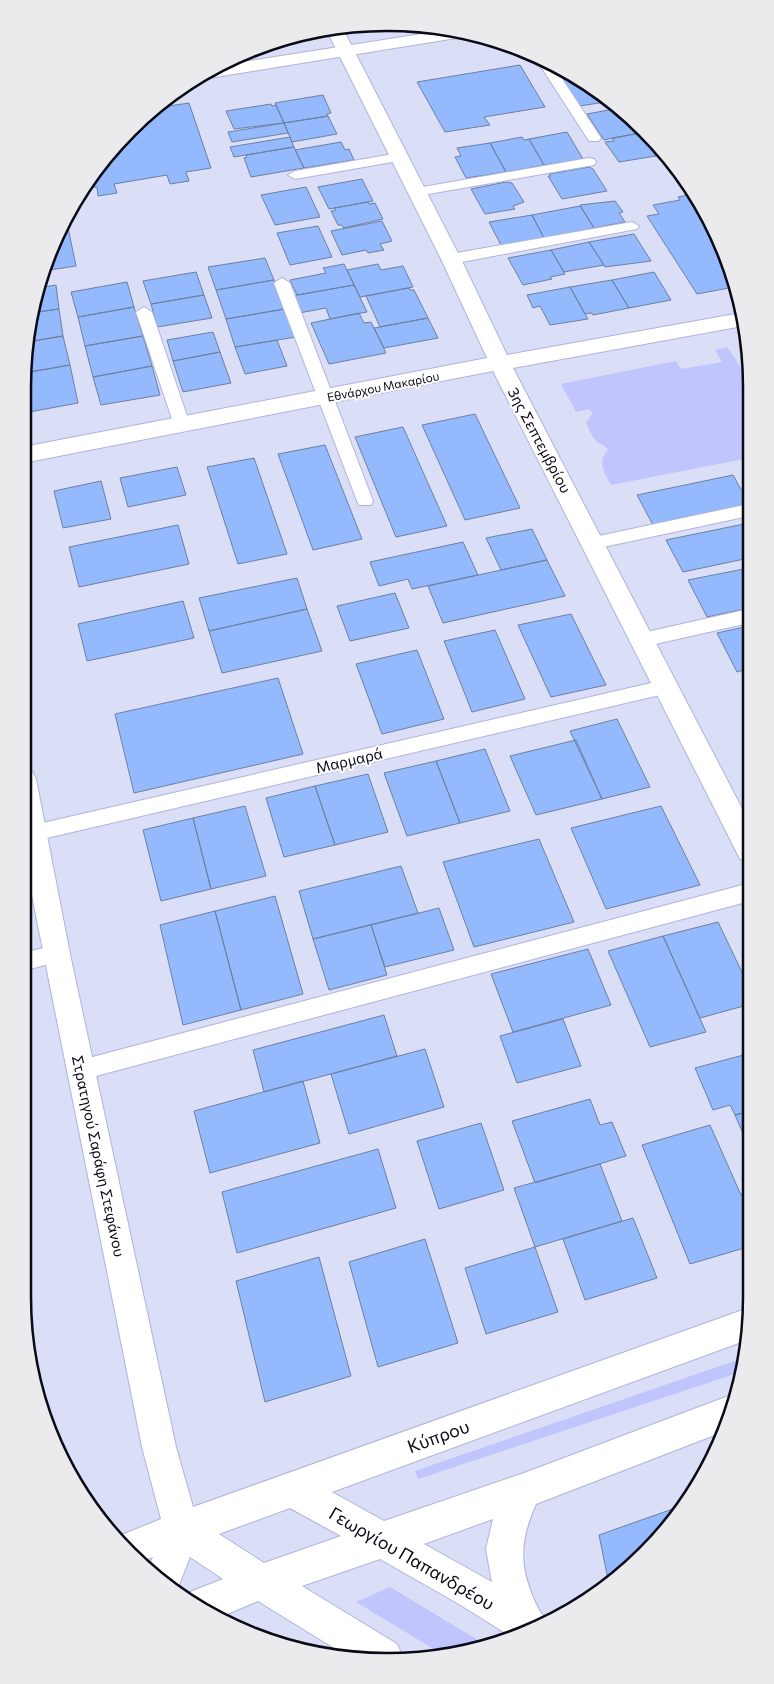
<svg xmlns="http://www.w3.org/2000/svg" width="774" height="1684" font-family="Commissioner,sans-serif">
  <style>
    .green { fill: #c1c5fe }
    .building { fill: #94b9fc; stroke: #6c80a2 }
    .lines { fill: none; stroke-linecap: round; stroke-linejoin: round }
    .lane-casing { stroke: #b0b3dd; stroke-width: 2 }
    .street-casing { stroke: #b0b3dd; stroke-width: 2 }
    .secondary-casing { stroke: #b0b3dd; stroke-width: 2 }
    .lane { fill: #fff; fill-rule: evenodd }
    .street { fill: #fff; fill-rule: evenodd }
    .secondary { fill: #fff; fill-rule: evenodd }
    .labels { text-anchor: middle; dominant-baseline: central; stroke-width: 4; stroke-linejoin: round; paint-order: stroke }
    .far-street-label { font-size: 12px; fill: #0a0a18; stroke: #fff }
    .street-label { font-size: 15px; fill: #0a0a18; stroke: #fff }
    .near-street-label { font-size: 18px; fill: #0a0a18; stroke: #fff }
    .rim { fill: none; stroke: #0a0a18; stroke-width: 2.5 }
  </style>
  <rect width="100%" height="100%" fill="#dbdef7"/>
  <path class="green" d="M727 347 748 378 749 458 611 485C604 473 597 461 608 450L605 446C593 442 591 434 586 422L593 413 589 409 576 412 561 384 676 361 681 369 722 362 715 350Z
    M746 1357 744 1371 418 1479 415 1471Z
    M390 1587 488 1646 445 1656 356 1602Z"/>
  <path class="building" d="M551 64 609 98 612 101 580 106Z
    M520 65 545 107 484 117 490 125 445 132 417 82Z
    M323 95 331 113 327 114 328 116 284 123 275 103Z
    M189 103 211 168 186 172 189 181 170 184 167 175 114 184 117 193 98 196 97 187 81 189 129 129 155 108Z
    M271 104 272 106 276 105 284 123 234 129 226 111Z
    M619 108 640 133 604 140 587 114Z
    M328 116 337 134 292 142 284 123Z
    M284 123 288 133 232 142 228 132Z
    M567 132 583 159 544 165 529 139Z
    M640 133 656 156 619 162 605 142 614 141 612 138Z
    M290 137 294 147 234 157 230 147Z
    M522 137 524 140 529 139 544 165 506 172 490 143Z
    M341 142 345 150 349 149 354 160 304 168 295 150Z
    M490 143 506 172 466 178 455 157 461 156 457 148Z
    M294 147 304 168 251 177 244 158 247 157 246 155Z
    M589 167 593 169 607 191 562 199 548 176H551L549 174Z
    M362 179 373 201 329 209 318 187Z
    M506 182 512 183 524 202 513 206 515 209 485 214 471 189Z
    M306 187 320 217 275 225 261 195Z
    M693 194 724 247 734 287 697 294 647 216 659 214 653 205 680 200 678 197Z
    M615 201 623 212 619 213 625 222 594 228 580 205Z
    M368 202 369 204 375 203 383 219 344 228 341 225H338L331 211 336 210 334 208Z
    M580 206 594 228 545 240 532 215Z
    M532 215 545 240 502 247 489 222Z
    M66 218 76 266 43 271 50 248Z
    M382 221 392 241 380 244 384 250 368 253 366 250 342 255 331 231Z
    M318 226 332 257 290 265 277 233Z
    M634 234 651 261 605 267 589 242Z
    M589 242 604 265 564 272 551 250Z
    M551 250 565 274 550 277 552 279 523 285 508 258Z
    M265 258 274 280 216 290 208 267Z
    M344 264 354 285 297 295 290 280 326 273 323 268Z
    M378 264 381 270 403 266 413 287 360 297 347 270Z
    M196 272 204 295 151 304 143 281Z
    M654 272 671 300 629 308 612 280Z
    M274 280 285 309 226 319 216 290Z
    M612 280 629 308 593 315 592 313 585 314 570 287Z
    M127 282 134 307 78 317 71 292Z
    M56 285 59 309 30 313 38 288Z
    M354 285 367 312 330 319 326 308 299 313 292 296Z
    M570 287 588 319 550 325 540 306 533 308 527 295Z
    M409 288 410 290H414L428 318 380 327 366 296Z
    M204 295 212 318 157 327 151 304Z
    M134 307 143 336 85 346 78 317Z
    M59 309 63 336 27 342 30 313Z
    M285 309 296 337 235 347 226 319Z
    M359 313 364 323 371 322 386 353 329 364 311 323Z
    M428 318 438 338 384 348 374 328Z
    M213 332 220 352 173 361 167 340Z
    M63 336 70 365 24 373 27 342Z
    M143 336 152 366 93 377 85 346Z
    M277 340 287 366 245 374 235 347Z
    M220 352 231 383 183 392 173 361Z
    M70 365 78 403 24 413V373Z
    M152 366 160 395 101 405 93 377Z
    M475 414 520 508 465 520 422 425Z
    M403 427 447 526 396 537 355 437Z
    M325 445 362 539 313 550 278 454Z
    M254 458 287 554 238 564 207 467Z
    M177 467 186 495 128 507 120 478Z
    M733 475 749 504 653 525 637 495Z
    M101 481 111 519 63 528 54 491Z
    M749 523V558L683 572 666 540Z
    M178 525 189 564 79 587 69 547Z
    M532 529 547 560 501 570 486 538Z
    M463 542 478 575 412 589 408 579 379 586 370 562Z
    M547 560 565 596 443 623 428 586Z
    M749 568V608L707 617 688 580Z
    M297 578 307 609 209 631 199 598Z
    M395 593 409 628 350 641 337 606Z
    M183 601 194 638 87 661 78 624Z
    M307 609 322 651 222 673 209 631Z
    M571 614 606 685 551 697 518 625Z
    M749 626V669L737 672 717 633Z
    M495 630 525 699 472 712 444 641Z
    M417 650 444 719 382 734 356 664Z
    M278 678 303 754 134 793 115 714Z
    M617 719 650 787 602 799 570 731Z
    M576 740 602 799 536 815 510 756Z
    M485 749 510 811 460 823 436 761Z
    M436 761 460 823 407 836 384 773Z
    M368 774 388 832 335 845 315 786Z
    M315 786 335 845 284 857 266 798Z
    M245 806 266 876 211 889 193 818Z
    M661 806 700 885 606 909 571 828Z
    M193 818 211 889 161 901 143 830Z
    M539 839 574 922 474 947 443 862Z
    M401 866 418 913 313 939 299 891Z
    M275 896 303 994 241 1010 215 911Z
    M439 908 454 950 385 967 371 925Z
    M215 911 241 1010 183 1025 160 925Z
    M718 922 750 989 751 1004 700 1018 663 936Z
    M371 925 387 975 329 990 313 939Z
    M663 936 706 1032 650 1047 608 951Z
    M588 949 611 1005 513 1032 491 974Z
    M384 1015 397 1056 264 1092 253 1050Z
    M563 1019 581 1066 517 1083 500 1036Z
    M425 1049 444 1107 349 1134 331 1074Z
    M751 1053V1111L735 1115 730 1105 713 1110 695 1068Z
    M303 1081 320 1143 210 1173 194 1111Z
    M590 1099 600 1125 612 1122 626 1156 535 1183 512 1121Z
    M751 1111V1152L735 1115Z
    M481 1123 504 1190 439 1209 417 1141Z
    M710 1125 741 1195 751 1192V1246L690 1264 642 1145Z
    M378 1149 396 1208 237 1253 222 1192Z
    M600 1164 622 1221 535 1247 514 1188Z
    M633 1218 657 1278 585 1300 563 1239Z
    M425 1239 458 1343 378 1367 349 1262Z
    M535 1247 558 1312 486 1334 465 1268Z
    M319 1257 351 1376 265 1402 236 1281Z
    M23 1279 30 1323 27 1324 22 1297Z
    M681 1506 661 1538 608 1579 599 1535Z"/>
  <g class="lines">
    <g class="lane-casing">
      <path id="lane" d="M537 56 553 65 601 138 599 141H589L536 59Z
        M399 153 404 154 406 157 404 160 295 179 288 175 295 171Z
        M589 158 594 159 596 162 594 165 417 196 410 192 417 188Z
        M632 222 639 226 637 229 451 264 444 259 451 254Z
        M282 278 290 283 373 501 371 505H359L357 501 274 283Z
        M144 307 152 312 190 425 188 429H176L174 425 136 312Z
        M749 504V516L594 549 588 547 585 543 588 539 594 537Z
        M749 609V623L642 647 636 645 633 640 636 635 642 633Z
        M664 680 671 682 673 687 671 692 664 694 34 841 27 839 24 833 27 827 34 825Z
        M750 883V901L81 1080 73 1077 70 1070 73 1063 81 1060Z
        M56 945 63 948 67 954 63 960 23 971V953Z"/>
    </g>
    <g class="street-casing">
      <path id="street" d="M342 27 461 259 507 355 741 313 743 326 513 368 750 824V862L740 859 493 371 23 463V447L487 358 441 259 326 29Z"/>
    </g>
    <g class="secondary-casing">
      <path id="secondary" d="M453 29 475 35 203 79 196 78 217 66Z
        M23 768 32 771 36 779 70 954 176 1447 193 1507 751 1307 747 1340 332 1492 384 1521 524 1473 731 1395 736 1397 725 1431 536 1504C518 1544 519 1570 539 1610 542 1615 546 1617 548 1622L513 1638 459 1604 380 1559 302 1586 397 1644 403 1657 347 1656 258 1601 218 1618 205 1613 184 1596 185 1594 223 1579 190 1557 177 1590 149 1567 153 1557 142 1561 114 1538 161 1519 142 1447 23 850ZM290 1508 341 1536 264 1563 219 1534ZM493 1519 486 1549 492 1582 424 1544Z"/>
    </g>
    <use href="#lane" class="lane"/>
    <use href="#street" class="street"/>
    <use href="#secondary" class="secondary"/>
  </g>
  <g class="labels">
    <g class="far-street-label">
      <text transform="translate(383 386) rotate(-11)">Εθνάρχου Μακαρίου</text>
    </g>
    <g class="street-label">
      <text transform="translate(540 440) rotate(62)">3ης Σεπτεμβρίου</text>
      <text transform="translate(349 760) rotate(-13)">Μαρμαρά</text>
      <text transform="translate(99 1156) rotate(78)">Στρατηγού Σαράφη Στεφάνου</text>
    </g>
    <g class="near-street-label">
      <text transform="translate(438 1436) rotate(-20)">Κύπρου</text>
      <text transform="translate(412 1558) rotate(30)">Γεωργίου Παπανδρέου</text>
    </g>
  </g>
  <path d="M0 0H774V1684H0ZM387 31H387A356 356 0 0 1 743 387V1297A356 356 0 0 1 387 1653H387A356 356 0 0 1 31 1297V387A356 356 0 0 1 387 31Z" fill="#ebebed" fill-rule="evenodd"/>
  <path class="rim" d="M387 31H387A356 356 0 0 1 743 387V1297A356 356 0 0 1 387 1653H387A356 356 0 0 1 31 1297V387A356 356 0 0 1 387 31Z"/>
</svg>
